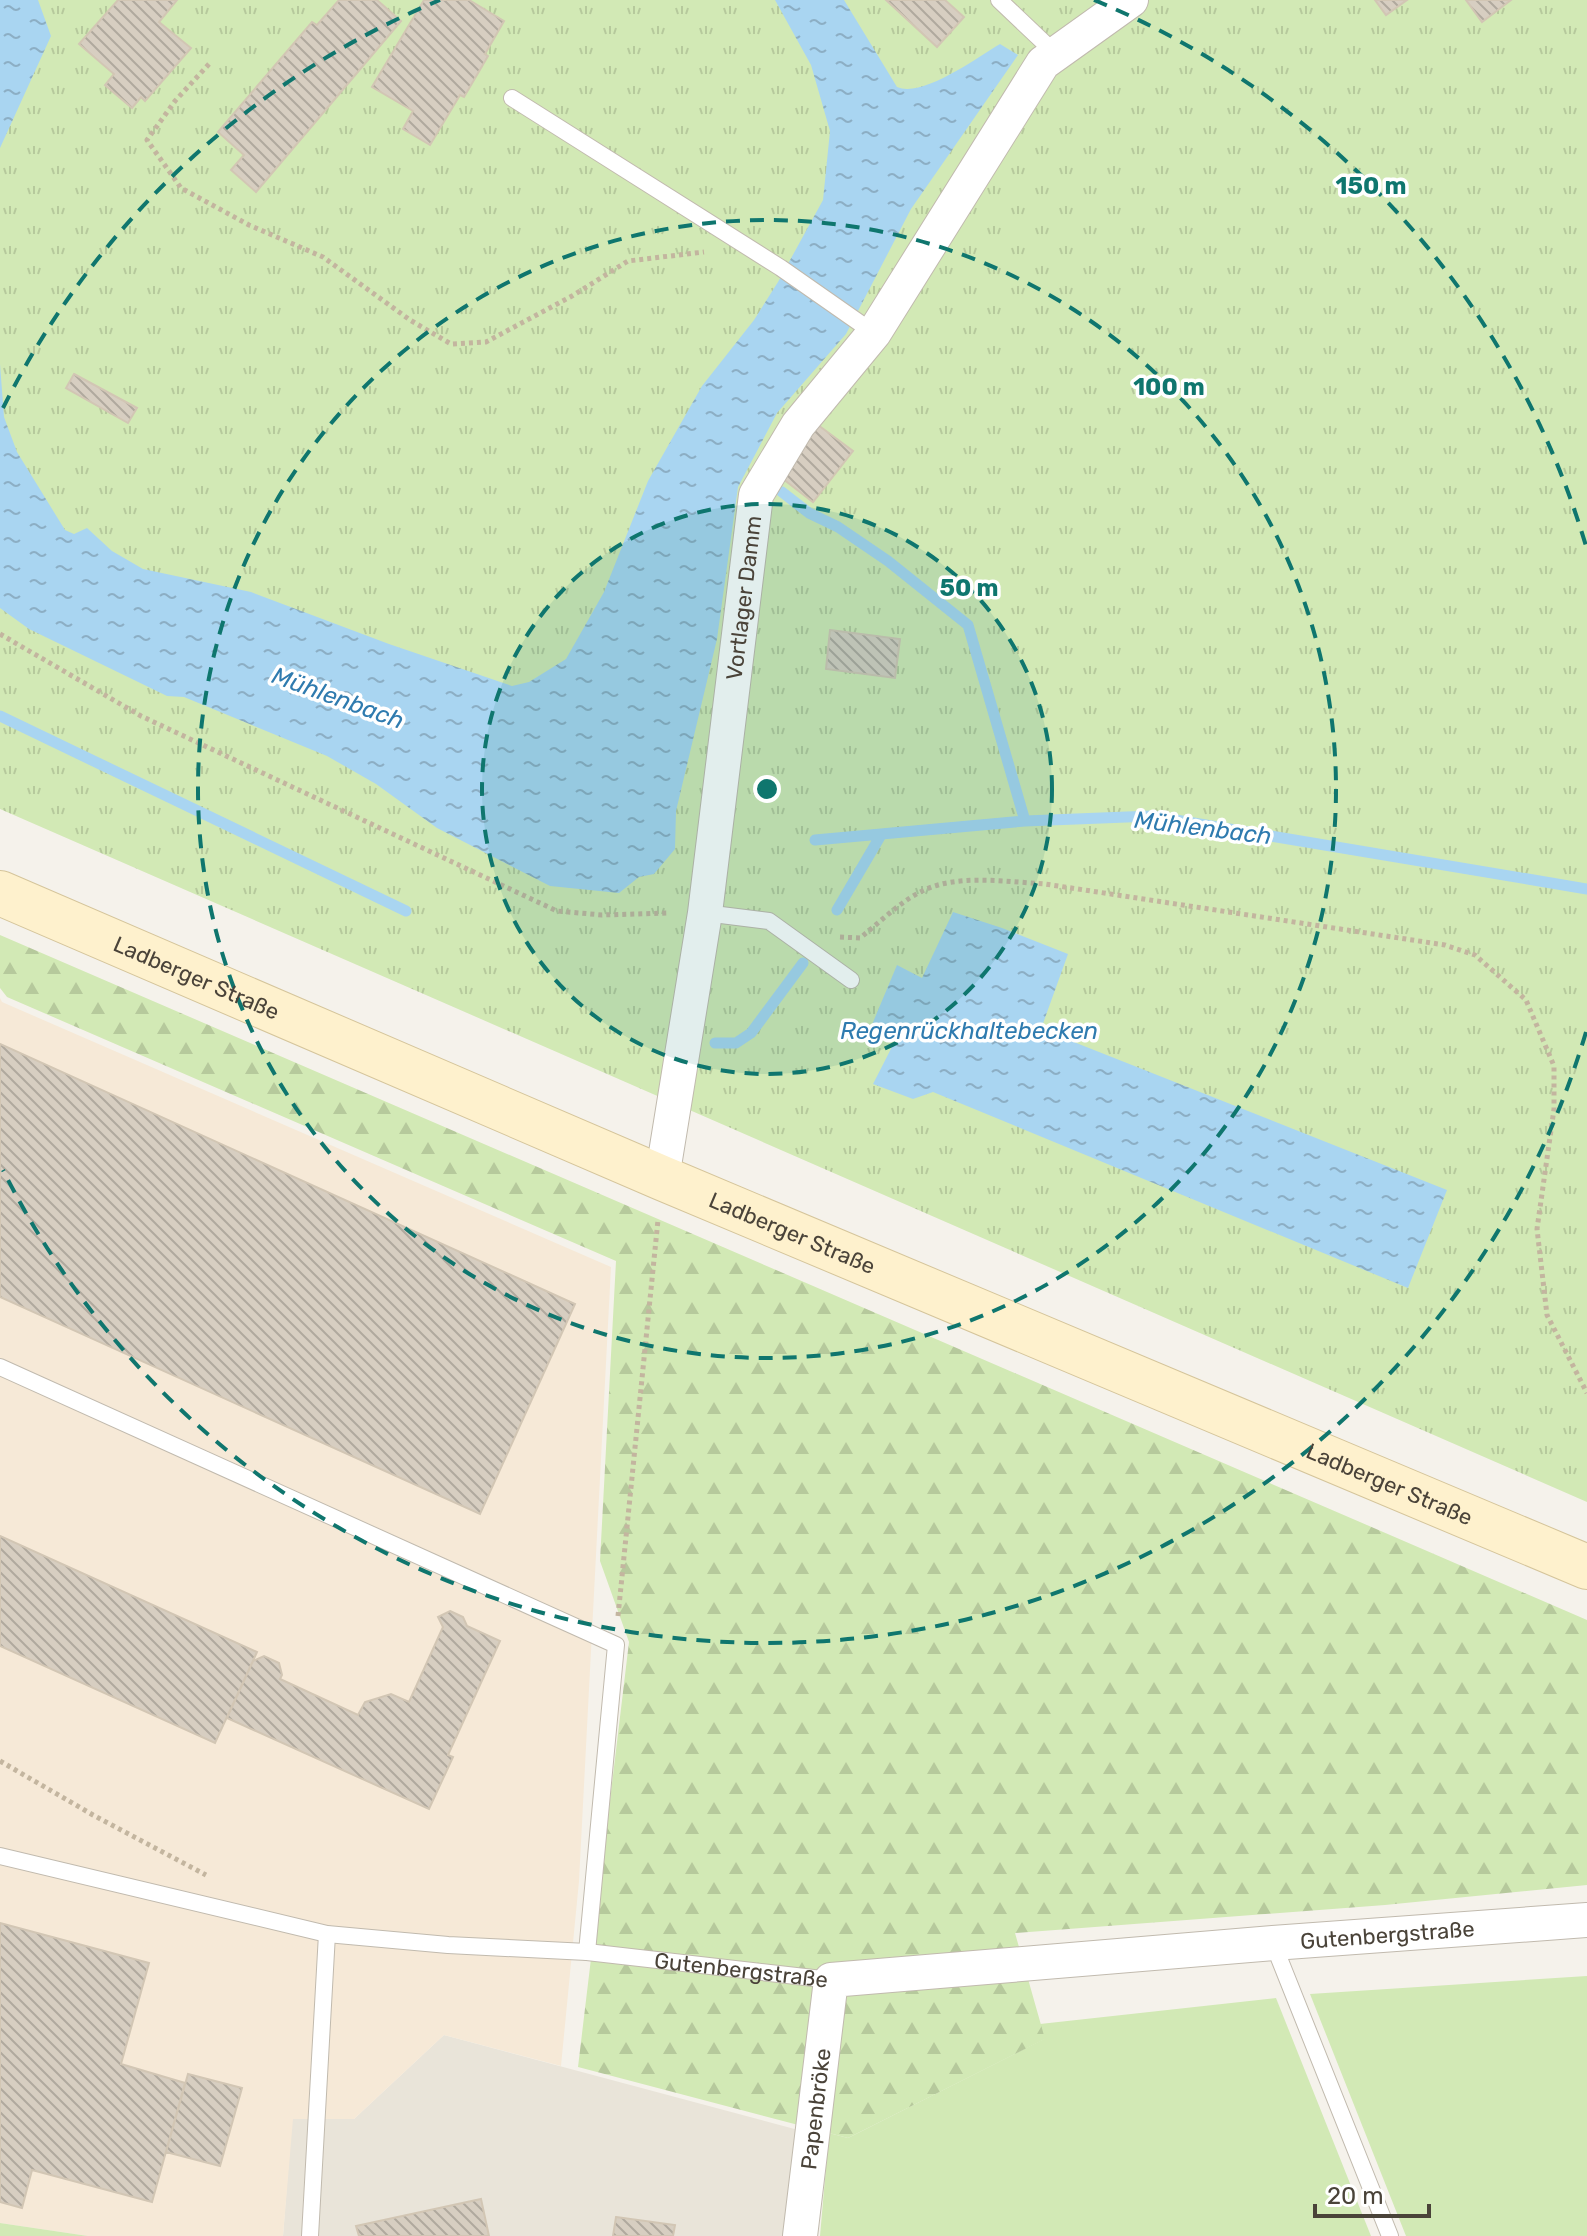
<svg xmlns="http://www.w3.org/2000/svg" width="1587" height="2236" font-family="Rubik,sans-serif">
  <style>
    .residential { fill: #e9e4d9 }
    .commercial { fill: #f6e9d7 }
    .green { fill: #d2e9b5 }
    .forest { fill: url(#forest-firs) }
    .park { fill: url(#park-tufts) }
    .water { fill: url(#water-ripples) }
    .lines { fill: none; stroke-linecap: round; stroke-linejoin: round }
    .stream { stroke: #a9d5f1; stroke-width: 11 }
    .building { fill: url(#building-back-hatch); stroke: #d2c6b4; stroke-width: 2 }
    .lane-casing { stroke: #c1baae; stroke-width: 18 }
    .street-casing { stroke: #c1baae; stroke-width: 36 }
    .secondary-casing { stroke: #d5c59b; stroke-width: 46 }
    .path { stroke: #c3b59f; stroke-width: 5; stroke-dasharray: 4 4; stroke-linecap: butt }
    .lane { stroke: #fff; stroke-width: 16 }
    .street { stroke: #fff; stroke-width: 34 }
    .secondary { stroke: #fef1cd; stroke-width: 44 }
    .ring { fill: none; stroke: #0f766e; stroke-width: 4; stroke-dasharray: 14 10 }
    .labels { text-anchor: middle; dominant-baseline: central; stroke-width: 7; stroke-linejoin: round; paint-order: stroke }
    .street-label { font-size: 22px; fill: #4a4339; stroke: #fff }
    .water-label { font-size: 24px; font-style: italic; fill: #2f7baf; stroke: #fff }
    .centre { fill: #0f766e; stroke: #fff; stroke-width: 4 }
    .ring-label { font-size: 24px; text-anchor: middle; font-weight: bold; fill: #0f766e; stroke: #fff; stroke-width: 7; stroke-linejoin: round; paint-order: stroke }
  </style>
  <defs>
    <pattern id="forest-firs" width="22" height="20" patternUnits="userSpaceOnUse" patternTransform="scale(2)"><rect width="22" height="20" fill="#d2e9b5"/><path d="M5 1l3.5 6h-7zM16 11l3.5 6h-7z" fill="#b6c99c"/></pattern>
    <pattern id="park-tufts" width="24" height="20" patternUnits="userSpaceOnUse" patternTransform="scale(2)"><rect width="24" height="20" fill="#d2e9b5"/><path d="M3 7l-1-3M5 7V3M7 7l1-3M15 17l-1-3M17 17v-4M19 17l1-3" fill="none" stroke="#b6c99c"/></pattern>
    <pattern id="water-ripples" width="26" height="14" patternUnits="userSpaceOnUse" patternTransform="scale(2)"><rect width="26" height="14" fill="#a9d5f1"/><path d="M2 4q2-2 4 0t4 0M15 11q2-2 4 0t4 0" fill="none" stroke="#8caec4"/></pattern>
    <pattern id="building-back-hatch" width="6" height="6" patternUnits="userSpaceOnUse" patternTransform="scale(2)"><rect width="6" height="6" fill="#d7cec1"/><path d="M-1 5l2 2M0 0l6 6M5-1l2 2" fill="none" stroke="#b0a99e"/></pattern>
  </defs>
  <rect width="100%" height="100%" fill="#f5f2eb"/>
  <path class="residential" d="M444 2035 802 2131 791 2236H283L292 2119H354Z"/>
  <path class="commercial" d="M0 998 2 1002 611 1267 579 1881 561 2066 444 2035 354 2119H293L283 2236H88L0 2223Z"/>
  <path class="green" d="M1587 1976V2236H1406L1310 1994Z
    M1276 1998 1371 2236H820L829 2133 848 2138 1044 2039 1040 2024Z
    M0 2223 88 2236H0Z"/>
  <path class="forest" d="M0 935 1587 1620V1885L1385 1905 1015 1933 1045 2039 848 2138 578 2067 629 1642 600 1561 616 1261 7 997 0 988Z"/>
  <path class="park" d="M0 0H1587V1502L0 809Z"/>
  <path class="water" d="M0 0H38L51 36 0 148Z
    M775 0H844L897 87C923 98 976 58 1000 44L1018 55 911 209 846 334 777 413 738 487 717 639 676 811 675 849 654 874 639 877 619 893 550 886 437 828 376 784 327 756 184 697 167 696 29 629 0 608V364L4 417 17 452 65 530 74 534 87 528 112 551 143 569 251 592 389 644 512 686 529 682 566 659 604 592 648 481 702 386 754 320 778 282 823 200 830 131 811 65Z
    M953 912 1002 928 1068 954 1041 1029 1447 1190 1408 1288 933 1092 913 1099 873 1084 896 1039 871 1027 897 965 922 978Z"/>
  <g class="lines">
    <path class="stream" d="M782 492 809 513 838 527 888 561 968 625 1025 821
      M0 716 406 911
      M815 840 1025 821 1152 816 1587 889
      M837 910 881 835
      M715 1043H736L751 1033 803 963"/>
  </g>
  <path class="building" d="M118 0H177L159 22 191 48 145 101 141 97 132 108 105 85 114 74 79 44Z
    M339 0H377L401 21 256 192 231 170 244 155 218 132 312 22 317 25Z
    M424 0H469L504 21 485 54 488 56 464 97 460 95 430 145 403 129 413 111 372 87Z
    M886 0H945L964 17 937 47Z
    M1375 0H1407L1386 15Z
    M1466 0H1511L1482 22Z
    M74 374 137 408 128 423 66 388Z
    M818 425 853 451 813 502 778 475Z
    M830 630 900 639 895 678 826 669Z
    M0 1044 575 1304 480 1514 0 1297Z
    M0 1536 257 1652 215 1743 0 1646Z
    M450 1611 463 1617 467 1626 500 1641 448 1755 453 1757 429 1809 227 1718 253 1661 264 1656 279 1663 282 1675 280 1679 358 1715 365 1702 391 1694 409 1702 443 1627 438 1617Z
    M0 1923 149 1963 121 2064 185 2083 152 2202 32 2170 22 2208 0 2202Z
    M188 2074 242 2088 220 2166 166 2152Z
    M481 2199 489 2236H359L356 2226Z
    M616 2217 675 2225 673 2236H613Z"/>
  <g class="lines">
    <g class="lane-casing">
      <g id="lane">
        <path d="M999 0 1056 54"/>
        <path d="M512 98 781 268 874 333"/>
        <path d="M705 913 769 921 851 980"/>
        <path d="M0 1367 616 1645 587 1952"/>
        <path id="s1" d="M0 1856 327 1934 448 1945 587 1952 831 1980"/>
        <path d="M1273 1943 1390 2236"/>
        <path d="M310 2236 327 1934"/>
      </g>
    </g>
    <g class="street-casing">
      <g id="street">
        <path id="s2" d="M662 1178 705 913 756 495 798 425 874 333 1043 63 1131 0"/>
        <path id="s3" d="M800 2236 831 1980 1273 1943 1587 1920"/>
      </g>
    </g>
    <g class="secondary-casing">
      <g id="secondary">
        <path id="s4" d="M0 893 662 1178 1587 1567"/>
      </g>
    </g>
    <path class="path" d="M209 64 175 101 147 140 181 188 249 225 323 257 410 320 451 344 486 342 572 296 628 261 704 252
      M0 634 141 716 557 911 602 915 668 913
      M840 937 860 938C884 919 908 893 938 885 970 876 1012 882 1045 884L1445 945 1475 955 1526 1000 1554 1066V1109L1537 1229 1547 1315 1587 1393
      M618 1616 658 1220
      M0 1761 93 1815 206 1875"/>
    <use href="#lane" class="lane"/>
    <use href="#street" class="street"/>
    <use href="#secondary" class="secondary"/>
  </g>
  <circle cx="767" cy="789" r="285" fill="#0f766e" fill-opacity=".12"/>
  <g class="ring">
    <circle cx="767" cy="789" r="285"/>
    <circle cx="767" cy="789" r="569"/>
    <path d="M1586 1032A854 854 0 0 1 3 1170M3 408A854 854 0 0 1 440 0M1094 0A854 854 0 0 1 1586 546"/>
  </g>
  <g class="labels">
    <g class="street-label">
      <text stroke="none"><textPath href="#s2" startOffset="586">Vortlager Damm</textPath></text>
      <text stroke="none"><textPath href="#s4" startOffset="214">Ladberger Straße</textPath></text>
      <text stroke="none"><textPath href="#s4" startOffset="862">Ladberger Straße</textPath></text>
      <text stroke="none"><textPath href="#s4" startOffset="1510">Ladberger Straße</textPath></text>
      <text stroke="none"><textPath href="#s3" startOffset="816">Gutenbergstraße</textPath></text>
      <text stroke="none"><textPath href="#s1" startOffset="752">Gutenbergstraße</textPath></text>
      <text stroke="none"><textPath href="#s3" startOffset="128">Papenbröke</textPath></text>
    </g>
    <g class="water-label">
      <text transform="translate(338 698) rotate(20)">Mühlenbach</text>
      <text transform="translate(1203 828) rotate(7)">Mühlenbach</text>
      <text x="969" y="1031">Regenrückhaltebecken</text>
    </g>
  </g>
  <circle cx="767" cy="789" r="12" class="centre"/>
  <g class="ring-label">
    <text x="1371" y="194">150 m</text>
    <text x="1169" y="395">100 m</text>
    <text x="969" y="596">50 m</text>
  </g>
  <path d="M1315 2204v12h114v-12" fill="none" stroke="#4a4339" stroke-width="4"/>
  <text x="1327" y="2204" font-size="24" fill="#4a4339" stroke="#ffffff" stroke-width="6" paint-order="stroke">20 m</text>
</svg>
